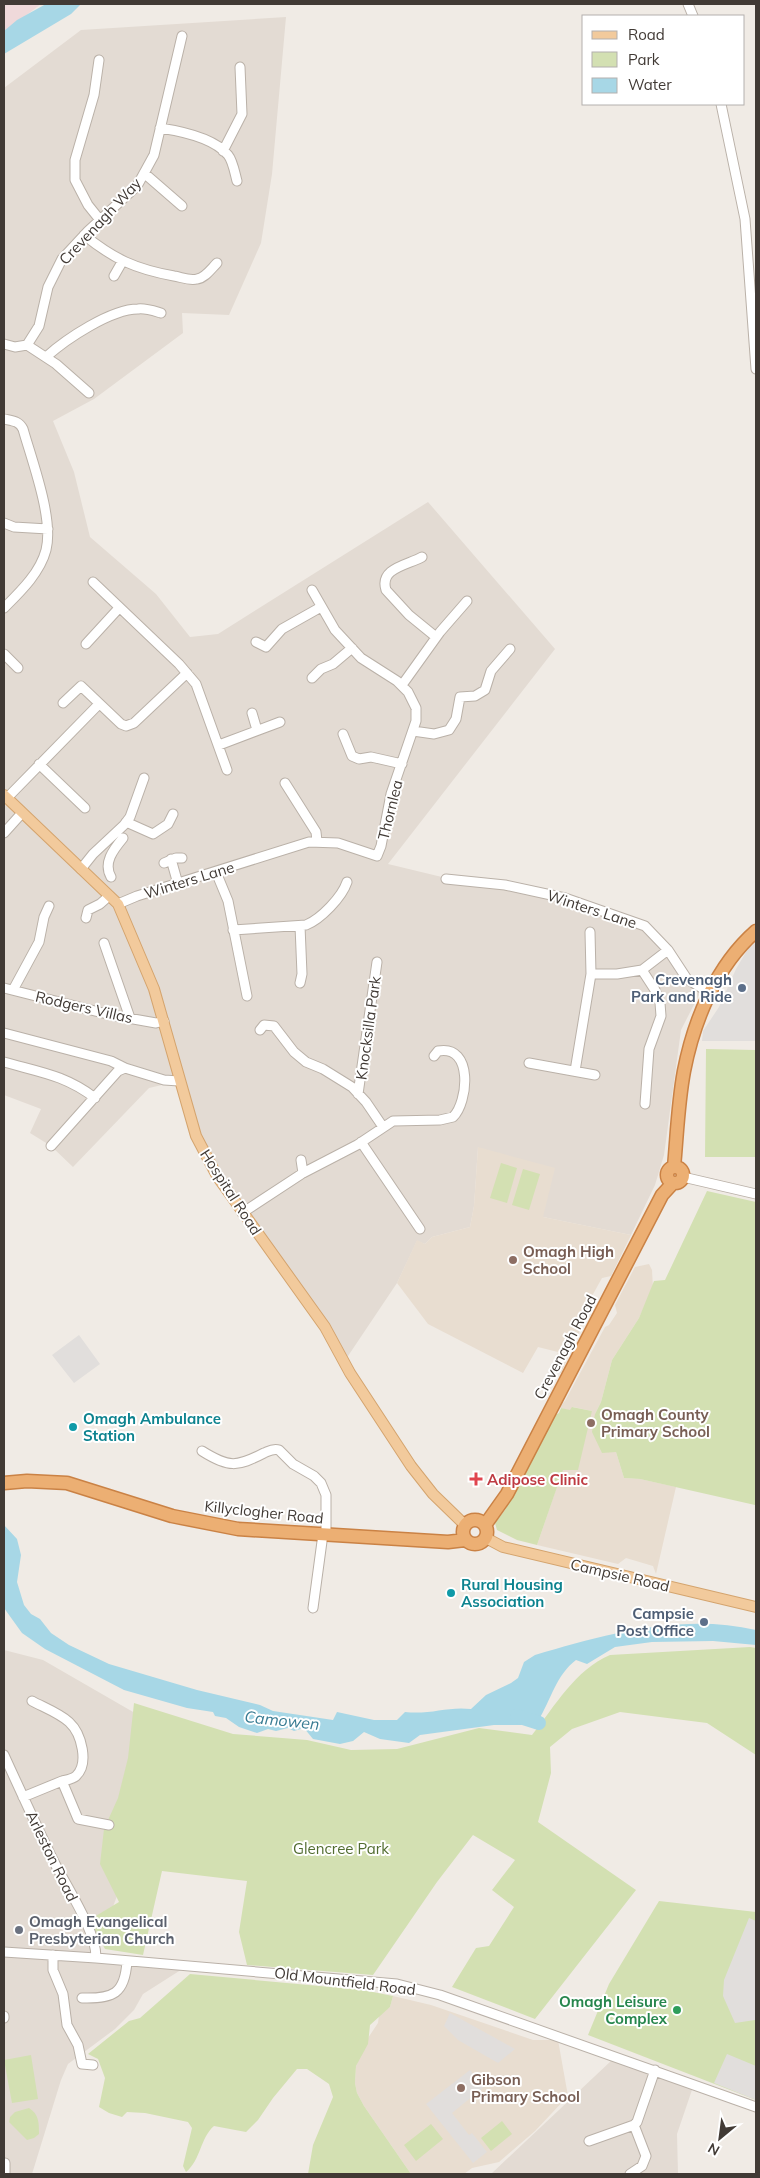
<svg xmlns="http://www.w3.org/2000/svg" width="760" height="2178" font-family="Mulish,sans-serif">
  <style>
    .residential { fill: #e3dbd3 }
    .education { fill: #e8ddd0 }
    .medical { fill: #efd9da }
    .green { fill: #d3e0b2 }
    .parking { fill: #e1dedc }
    .water { fill: #a7d7e6 }
    .lines { fill: none; stroke-linecap: round; stroke-linejoin: round }
    .river { stroke: #a7d7e6; stroke-width: 14 }
    .minor-casing { stroke: #bab1a8; stroke-width: 11 }
    .major-casing { stroke: #d4a46e; stroke-width: 12 }
    .highway-casing { stroke: #ca8245; stroke-width: 15 }
    .minor { stroke: #fff; stroke-width: 9 }
    .major { stroke: #f2ca9c; stroke-width: 10 }
    .highway { stroke: #ecaf73; stroke-width: 12 }
    .service-dot { fill: #5c6f8a; stroke: #fff; stroke-width: 2 }
    .education-dot { fill: #8d6e63; stroke: #fff; stroke-width: 2 }
    .culture-dot { fill: #0f9aa8; stroke: #fff; stroke-width: 2 }
    .health-dot { fill: #e0444e; stroke: #fff; stroke-width: 2 }
    .worship-dot { fill: #6b7280; stroke: #fff; stroke-width: 2 }
    .leisure-dot { fill: #2e9e5b; stroke: #fff; stroke-width: 2 }
    .labels { text-anchor: middle; dominant-baseline: central; stroke-width: 4; stroke-linejoin: round; paint-order: stroke }
    .street-label { font-size: 15px; fill: #413a35; stroke: #fff }
    .service-label { font-size: 15px; font-weight: bold; fill: #4e5e75; stroke: #fff; text-anchor: end }
    .education-label { font-size: 15px; font-weight: bold; fill: #785e54; stroke: #fff; text-anchor: start }
    .culture-label { font-size: 15px; font-weight: bold; fill: #0d838f; stroke: #fff; text-anchor: start }
    .health-label { font-size: 15px; font-weight: bold; fill: #be3a42; stroke: #fff; text-anchor: start }
    .park-label { font-size: 15px; fill: #516c30; stroke: #fff }
    .worship-label { font-size: 15px; font-weight: bold; fill: #5b616d; stroke: #fff; text-anchor: start }
    .leisure-label { font-size: 15px; font-weight: bold; fill: #27864d; stroke: #fff; text-anchor: end }
    .water-label { font-size: 16px; font-style: italic; fill: #387b92; stroke: #fff }
  </style>
  <rect width="100%" height="100%" fill="#f0ebe5"/>
  <path class="residential" d="M286 17 272 174 261 243 229 315 182 313 183 333 94 399 53 421 74 472 90 537 156 594 190 637 218 634 428 502 555 649 388 864 446 878 565 898 645 926 687 979 702 989 681 1030 664 1155 655 1185 631 1235 543 1217 478 1147 474 1206 470 1227 432 1237 425 1244 417 1241 397 1283 344 1362 217 1176 179 1081 149 1088 73 1167 51 1146 30 1133 41 1109 4 1095V88L81 30Z
    M4 1650 43 1660 147 1720 120 1888 96 1952 127 1966H187L143 1994 134 2010 115 2029 68 2064 61 2080 32 2174H4Z
    M612 2060 694 2084 677 2134 678 2174H491Z"/>
  <path class="education" d="M478 1147 555 1168 543 1217 631 1235 611 1276 602 1278 592 1296 586 1317 561 1373 554 1370 558 1352 538 1347 523 1373 428 1324 397 1283 417 1240 425 1244 432 1237 470 1227 474 1206Z
    M649 1264 652 1270 653 1288 639 1318 612 1360 601 1402 595 1414 616 1452 624 1478 640 1479 676 1487 656 1574 653 1566 626 1558 618 1564 537 1545 563 1469 592 1411 573 1407 570 1411 558 1407 565 1401 605 1327 609 1325 617 1313 615 1305 635 1267Z
    M393 1996 431 2005 533 2040H558L568 2096 535 2131 499 2162 472 2168 464 2174H411L364 2106 357 2093 355 2083 356 2066 368 2038 378 2023 379 2015 390 2007Z"/>
  <path class="medical" d="M4 4H41L4 32Z"/>
  <path class="green" d="M706 1049 756 1050V1157H705Z
    M501 1163 517 1168 507 1203 490 1198Z
    M523 1169 540 1174 529 1210 512 1205Z
    M707 1191 756 1202 755 1505 640 1479 624 1478 616 1452 602 1453 592 1432 595 1414 601 1402 612 1360 639 1318 654 1281 665 1280Z
    M572 1407 592 1411 578 1470H563L537 1545 517 1540 497 1530 495 1523 505 1510 555 1415 559 1413 561 1408 570 1410Z
    M750 1647 756 1648V1755L707 1723 620 1712 572 1729 550 1747 551 1773 538 1822 636 1890 535 2019 452 1987 476 1948 489 1946 514 1907 492 1890 515 1860 473 1835 437 1882 373 1975 247 1965 239 1932 247 1881 162 1871 143 1955 105 1949 89 1920 119 1902 100 1864 104 1829 118 1798 128 1758 134 1703 233 1734 307 1740 351 1750 397 1749 479 1728 532 1735C555 1706 575 1670 610 1655Z
    M659 1901 756 1912V2100L588 2035 609 1984Z
    M190 1974 363 1990 393 1996 390 2007 370 2025 368 2044 356 2066 355 2083 357 2093 364 2106 411 2174H308L313 2145 333 2097 329 2084 307 2069H297L273 2098 258 2120 246 2132 214 2126C200 2138 201 2160 186 2172L183 2166 192 2128 188 2122 145 2113 127 2112 122 2117 109 2113 99 2107 105 2078 98 2059 88 2054 129 2021 140 2018Z
    M31 2055 38 2099 12 2103 4 2060Z
    M29 2108C39 2114 39 2123 39 2134L34 2138 27 2140 9 2122 10 2117 15 2112Z
    M502 2121 512 2134 491 2151 481 2138Z
    M431 2124 443 2139 416 2161 404 2145Z"/>
  <path class="parking" d="M756 942V1041H702L703 1031 719 1007 736 969 749 947Z
    M79 1335 100 1364 74 1383 52 1355Z
    M749 1918 756 1921V2016L755 2020 735 2023 723 1996 724 1980Z
    M450 2013 515 2049 498 2063 458 2040 444 2026Z
    M727 2054 756 2066V2100L714 2083Z
    M470 2070 484 2087 452 2113 469 2135 472 2133 487 2152 473 2163 426 2104Z"/>
  <path class="water" d="M46 4H81L71 14 4 54V31L17 20Z
    M4 1525 17 1539 21 1555 17 1582 24 1605 31 1614 40 1619 51 1633 69 1645 109 1664 197 1690 260 1705 273 1711 333 1720 337 1712 374 1720H397L405 1712C430 1715 448 1706 471 1709L486 1695 511 1683 518 1678 524 1662 535 1655C606 1634 682 1613 756 1630V1645L713 1641 652 1642 615 1647 587 1664 576 1660C556 1675 551 1700 538 1721L521 1725H494L420 1735 409 1743 380 1739 364 1732 353 1741 340 1744 313 1739 304 1728 294 1731 288 1728 276 1731 268 1729 257 1733 239 1727 226 1718 215 1716 213 1712 187 1708 124 1690 45 1649 22 1633 4 1608Z"/>
  <g class="lines">
    <path class="river" d="M517 1716 539 1723"/>
    <g class="minor-casing">
      <path id="minor" d="M688 4 693 16
        M99 60 94 95 75 160V180L88 205 100 220
        M721 104 745 219 756 369
        M160 128C180 131 214 138 228 155 233 161 235 174 237 181
        M223 151 242 114 240 67
        M144 173 182 206
        M84 235C114 259 135 269 174 276 181 277 189 281 197 279 205 278 211 269 217 263
        M114 276 122 262
        M4 344 15 347 27 345 56 364 89 393
        M27 345 39 326 48 287 62 259 88 231 137 186 154 155 182 36
        M46 357C66 339 111 309 138 309 145 308 154 311 161 313
        M4 419C13 421 19 421 23 429 32 461 54 519 46 550 40 573 20 592 4 608
        M4 523 14 527 48 529
        M422 557C408 565 379 568 386 590L409 615 436 637
        M93 582 179 664 196 684 227 770
        M256 642 266 647 282 629 321 607
        M86 644 119 608
        M4 654 18 668
        M312 678 321 669 333 664 352 648
        M402 685 440 632 467 601
        M63 703 81 686 121 724 126 726 134 723 187 673
        M252 713 257 730
        M413 731 434 734 449 730 456 719 460 697 475 696 485 690 491 671 510 649
        M343 734 352 756 359 759 371 757 402 764
        M219 745 280 722
        M39 764 85 808
        M285 783 316 832 317 841
        M7 798 99 704
        M126 822 153 834 168 824 173 814
        M4 833 22 813
        M171 859 178 884
        M164 863 176 858H182
        M81 869 93 854 124 825 130 817 144 778
        M216 872 228 901 247 996
        M111 877C103 863 113 850 123 838
        M446 879 505 885 565 898 645 926 668 950 687 979 710 993
        M118 904 137 896 309 842 338 843 377 856 381 846 391 794 416 721V708L408 692 397 681 361 658 335 630 312 590
        M86 918 88 910 100 904 109 896
        M233 930 306 925C321 919 342 897 347 882
        M104 943 130 1018
        M642 970 655 990 660 1003 661 1016 649 1049 645 1104
        M591 974H617L642 970 668 950
        M300 983 302 974 300 926
        M4 988 111 1015 156 1023 164 1021
        M13 990 39 942 44 917 49 906
        M260 1030 264 1025 274 1026 294 1052 306 1062 323 1069 352 1087 366 1102 383 1127
        M4 1033 111 1061 125 1068
        M4 1062C39 1072 65 1075 95 1098
        M529 1063 595 1075
        M575 1071 591 974 590 932
        M358 1094 377 962
        M361 1142 420 1229
        M51 1146 118 1071 125 1068 164 1080 179 1081
        M301 1160 303 1173
        M683 1177 756 1194
        M242 1213 303 1173 357 1145 393 1121 440 1120 453 1117C468 1103 474 1044 438 1051L434 1056
        M202 1451C229 1468 237 1467 264 1453 269 1451 273 1448 279 1450L293 1464 314 1476 321 1483 326 1495V1535
        M313 1608 323 1534
        M32 1701C43 1707 59 1713 69 1722 82 1734 89 1764 76 1776 73 1779 66 1780 62 1781
        M4 1755C20 1790 36 1825 53 1860 65 1884 97 1932 96 1958
        M23 1797 62 1781 78 1819 109 1825
        M4 1952 96 1958 397 1984 440 1995 756 2107
        M53 1955V1970L63 1994 67 2025 78 2045 82 2064 93 2065
        M82 1998C113 1999 125 1994 127 1961
        M4 2016V2018
        M589 2141 634 2125 637 2122 655 2070
        M5 2163V2174
        M630 2174 642 2166 646 2156 634 2125"/>
    </g>
    <g class="major-casing">
      <path id="major" d="M4 795 118 904 154 989 196 1136 217 1176 325 1327 350 1373 411 1466 433 1494 465 1525
        M486 1538 503 1547 756 1607"/>
    </g>
    <g class="highway-casing">
      <path id="highway" d="M667 1175a8 8 0 1 1 16 0a8 8 0 1 1-16 0Z
        M674 1167C677 1135 678 1103 684 1071 694 1020 716 966 756 931
        M4 1483 27 1481 67 1483 172 1516 238 1529 448 1542 465 1540
        M463 1532a12 12 0 1 1 24 0a12 12 0 1 1-24 0Z
        M485 1525 507 1494 662 1195 673 1183"/>
    </g>
    <use href="#minor" class="minor"/>
    <use href="#major" class="major"/>
    <use href="#highway" class="highway"/>
  </g>
  <g class="service-dot">
    <circle cx="742" cy="988" r="5"/>
    <circle cx="704" cy="1622" r="5"/>
  </g>
  <g class="education-dot">
    <circle cx="513" cy="1260" r="5"/>
    <circle cx="591" cy="1423" r="5"/>
    <circle cx="461" cy="2088" r="5"/>
  </g>
  <g class="culture-dot">
    <circle cx="73" cy="1427" r="5"/>
    <circle cx="451" cy="1593" r="5"/>
  </g>
  <path class="health-dot" d="M473.5 1471.5h5v5h5v5h-5v5h-5v-5h-5v-5h5z"/>
  <circle class="worship-dot" cx="19" cy="1930" r="5"/>
  <circle class="leisure-dot" cx="677" cy="2010" r="5"/>
  <g class="labels">
    <g class="street-label">
      <text transform="translate(100 221) rotate(-47)">Crevenagh Way</text>
      <text transform="translate(390 810) rotate(-76)">Thornlea</text>
      <text transform="translate(189 880) rotate(-17)">Winters Lane</text>
      <text transform="translate(592 909) rotate(18)">Winters Lane</text>
      <text transform="translate(84 1007) rotate(13)">Rodgers Villas</text>
      <text transform="translate(368 1028) rotate(-82)">Knocksilla Park</text>
      <text transform="translate(231 1192) rotate(57)">Hospital Road</text>
      <text transform="translate(565 1347) rotate(-62)">Crevenagh Road</text>
      <text transform="translate(264 1512) rotate(6)">Killyclogher Road</text>
      <text transform="translate(620 1575) rotate(13)">Campsie Road</text>
      <text transform="translate(52 1856) rotate(64)">Arleston Road</text>
      <text transform="translate(345 1981) rotate(7)">Old Mountfield Road</text>
    </g>
    <g class="service-label">
      <text x="732" y="979">Crevenagh<tspan x="732" dy="17">Park and Ride</tspan></text>
      <text x="694" y="1613">Campsie<tspan x="694" dy="17">Post Office</tspan></text>
    </g>
    <g class="education-label">
      <text x="523" y="1251">Omagh High<tspan x="523" dy="17">School</tspan></text>
      <text x="601" y="1414">Omagh County<tspan x="601" dy="17">Primary School</tspan></text>
      <text x="471" y="2079">Gibson<tspan x="471" dy="17">Primary School</tspan></text>
    </g>
    <g class="culture-label">
      <text x="83" y="1418">Omagh Ambulance<tspan x="83" dy="17">Station</tspan></text>
      <text x="461" y="1584">Rural Housing<tspan x="461" dy="17">Association</tspan></text>
    </g>
    <g class="health-label">
      <text x="487" y="1479">Adipose Clinic</text>
    </g>
    <g class="park-label">
      <text x="341" y="1848">Glencree Park</text>
    </g>
    <g class="worship-label">
      <text x="29" y="1921">Omagh Evangelical<tspan x="29" dy="17">Presbyterian Church</tspan></text>
    </g>
    <g class="leisure-label">
      <text x="667" y="2001">Omagh Leisure<tspan x="667" dy="17">Complex</tspan></text>
    </g>
    <g class="water-label">
      <text transform="translate(282 1720) rotate(6)">Camowen</text>
    </g>
  </g>
  <rect width="760" height="2178" fill="none" stroke="#413a35" stroke-width="10"/>
  <rect x="582" y="15" width="162" height="90" fill="#ffffff" stroke="#b3b0ae"/>
  <rect x="592" y="31" width="25" height="8" fill="#f2ca9c" stroke="#b3b0ae"/>
  <text x="628" y="40" font-size="15" fill="#413a35">Road</text>
  <rect x="592" y="52" width="25" height="15" fill="#d3e0b2" stroke="#b3b0ae"/>
  <text x="628" y="65" font-size="15" fill="#413a35">Park</text>
  <rect x="592" y="78" width="25" height="15" fill="#a7d7e6" stroke="#b3b0ae"/>
  <text x="628" y="90" font-size="15" fill="#413a35">Water</text>
  <g transform="translate(720 2138) rotate(209)" stroke="#ffffff" stroke-width="4" paint-order="stroke">
  <path d="M0-4L9 19L0 12L-9 19Z" fill="#413a35"/>
  <text y="-8" font-size="14" font-weight="bold" text-anchor="middle" fill="#413a35">N</text>
  </g>
</svg>
